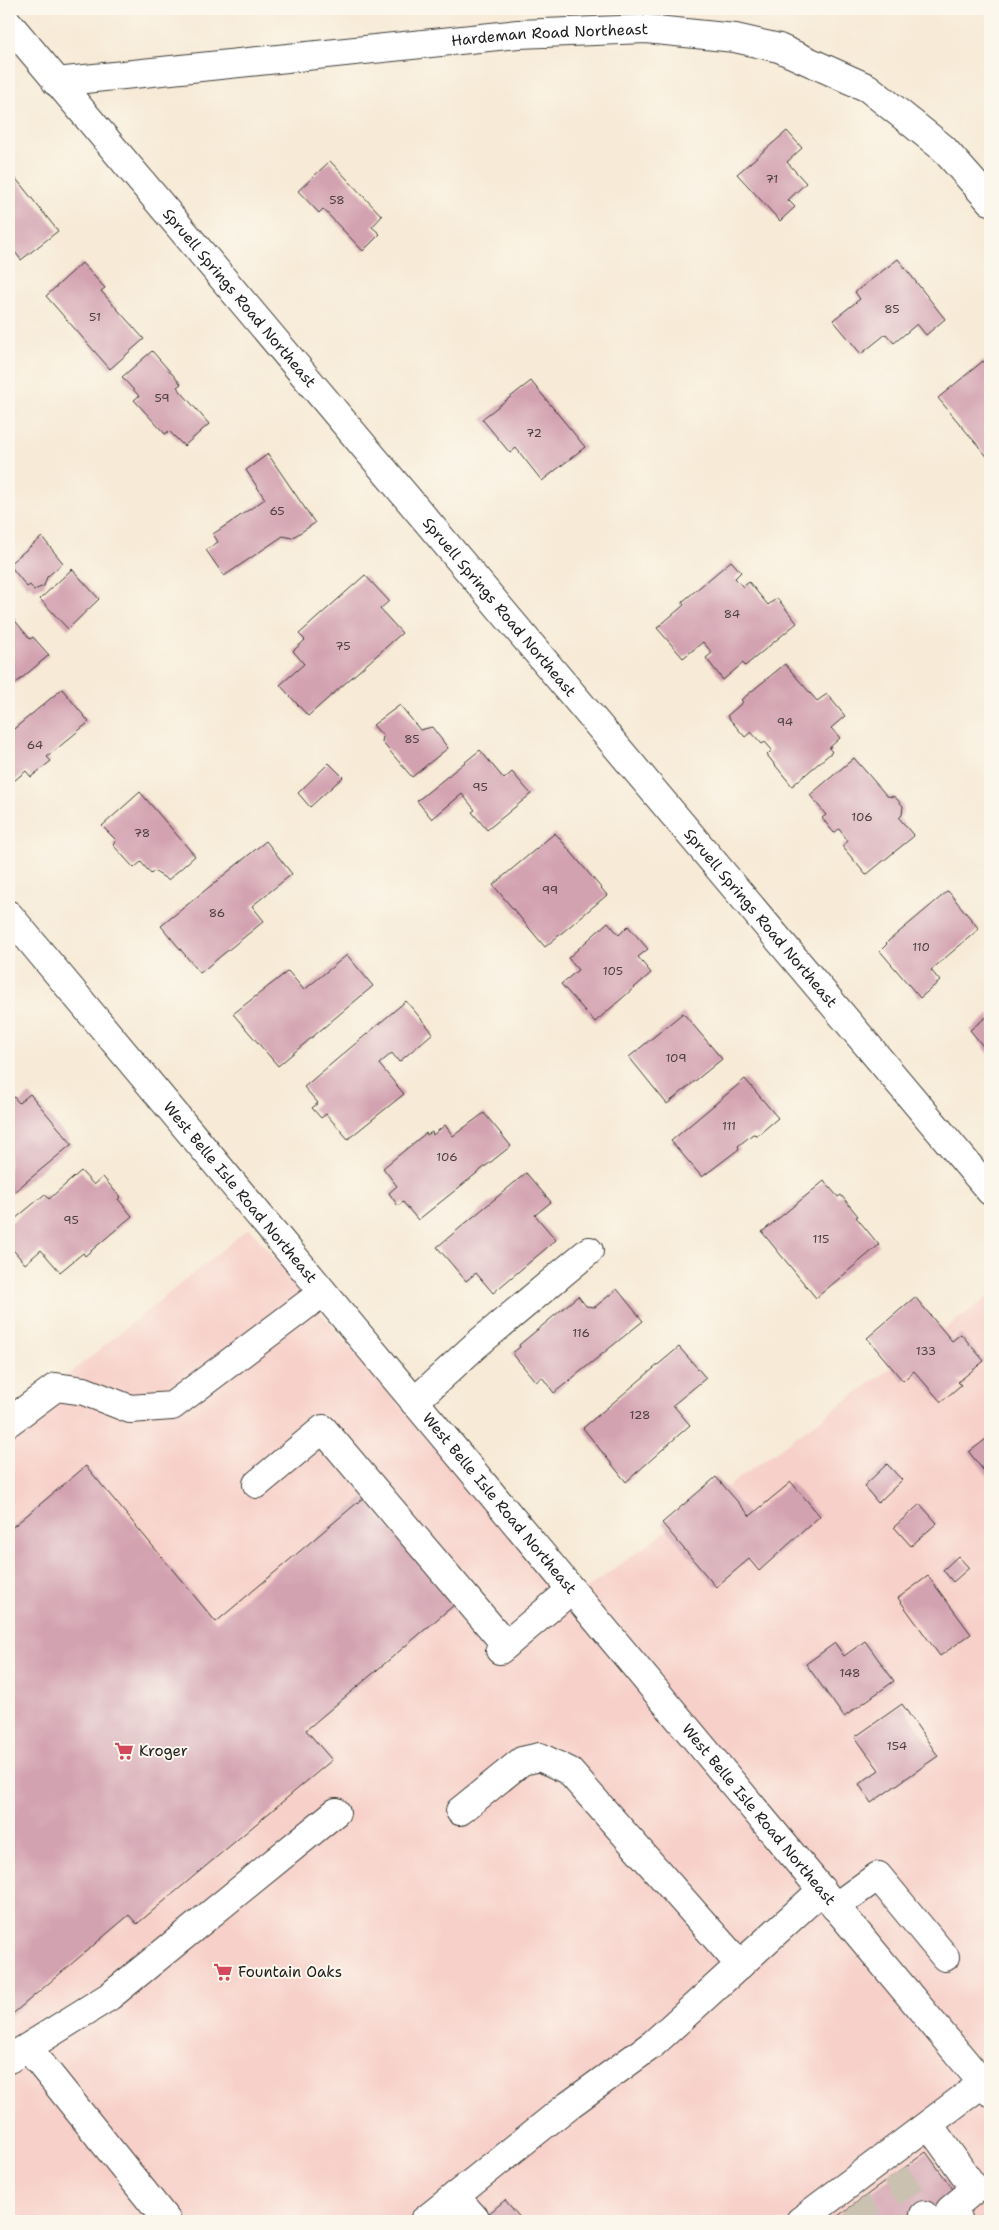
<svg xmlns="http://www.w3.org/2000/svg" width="999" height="2230" font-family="'Shantell Sans',sans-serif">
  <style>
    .built { fill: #f7d0c9 }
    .building { fill: #d3a2b1 }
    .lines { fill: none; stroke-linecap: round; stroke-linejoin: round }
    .minor-tunnel { stroke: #cbc1b1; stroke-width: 28; stroke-dasharray: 28 14; stroke-linecap: butt }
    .minor-casing { stroke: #3d3b38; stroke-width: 30 }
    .minor { stroke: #fff; stroke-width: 28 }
    .labels { text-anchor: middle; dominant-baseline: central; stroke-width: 4; stroke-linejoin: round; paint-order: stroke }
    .number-label { font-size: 12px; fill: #4a3e41 }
    .street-label { font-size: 15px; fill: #1c1c1c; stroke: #fbf7ec }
    .poi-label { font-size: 15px; fill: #1c1c1c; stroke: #fbf7ec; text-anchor: start }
  </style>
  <rect width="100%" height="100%" fill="#fbf7ec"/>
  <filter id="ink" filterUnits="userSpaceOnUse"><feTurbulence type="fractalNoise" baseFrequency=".02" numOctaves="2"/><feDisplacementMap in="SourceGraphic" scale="10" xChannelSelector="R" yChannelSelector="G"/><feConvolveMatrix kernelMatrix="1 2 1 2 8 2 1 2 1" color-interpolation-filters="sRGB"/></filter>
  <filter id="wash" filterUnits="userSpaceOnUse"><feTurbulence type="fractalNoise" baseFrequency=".0096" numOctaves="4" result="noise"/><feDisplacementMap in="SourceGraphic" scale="20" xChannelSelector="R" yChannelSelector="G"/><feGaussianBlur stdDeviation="1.12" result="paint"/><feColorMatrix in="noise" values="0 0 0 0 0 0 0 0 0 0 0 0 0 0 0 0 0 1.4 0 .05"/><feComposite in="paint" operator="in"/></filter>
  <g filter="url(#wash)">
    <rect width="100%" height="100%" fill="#f7ead6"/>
    <path class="built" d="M249 1228 567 1603 990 1296V2221H9V1423Z"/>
    <g id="blocks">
      <path class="building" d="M787 131 802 148 787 162 806 183 788 200 795 207 780 221 737 174Z
        M330 161 382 216 372 227 380 234 363 251 323 209 319 213 298 191Z
        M9 170 58 231 21 260 9 244Z
        M898 259 945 319 926 335 917 324 894 343 886 334 861 354 833 320 860 299 855 292Z
        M82 263 105 288 101 291 144 339 110 369 46 296Z
        M152 351 181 384 177 387 209 424 184 446 169 431 165 434 134 400 139 396 122 377Z
        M983 361 990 370V392L987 395 990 399V460L938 398Z
        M531 381 585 447 542 481 516 448 510 453 482 419Z
        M268 454 315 523 292 538 283 536 224 576 206 550 218 542 213 534 265 499 246 470Z
        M42 537 63 563 47 577 44 586 34 590 30 585 27 587 9 564Z
        M731 561 741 572 735 578 743 587 749 582 768 605 777 598 797 623 745 666 743 663 723 680 706 658 712 653 703 642 683 658 657 628 684 605 682 602Z
        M72 569 99 599 68 629 40 599Z
        M365 575 389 601 380 609 402 633 308 716 280 685 304 664 293 651 305 640 299 634Z
        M12 617 30 639 33 637 49 655 9 689V620Z
        M785 664 817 701 827 694 845 716 831 728 840 738 829 748 832 752 792 786 767 755 772 750 765 742 762 744 751 732 745 737 727 716 743 702 741 700Z
        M62 689 89 722 47 757 51 761 31 777 26 771 9 785V733Z
        M400 705 420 730 432 727 448 748 412 777 382 742 383 736 373 725Z
        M480 750 504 779 512 772 531 794 487 830 472 812 475 810 462 794 432 819 417 801Z
        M854 758 887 796 895 797 903 806 902 815 899 818 914 836 866 875 842 846 848 841 839 829 834 833 822 818 826 815 810 795Z
        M329 763 343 777 310 807 298 793Z
        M140 792 195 856 168 880 154 871 151 874 141 862 134 868 113 845 116 840 102 826Z
        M555 833 607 895 545 947 493 885Z
        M266 841 292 874 252 906 264 921 200 973 161 926Z
        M948 891 979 929 931 970 940 981 920 998 880 951 887 944 886 943Z
        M608 922 619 935 628 926 648 949 638 957 651 973 595 1022 561 984 578 970 568 958Z
        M347 955 373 986 278 1066 233 1014 288 971 304 990Z
        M406 1001 433 1033 399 1062 392 1053 379 1064 404 1094 348 1139 326 1114 321 1118 312 1108 318 1103 304 1087Z
        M683 1013 722 1059 667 1104 629 1057Z
        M990 1014V1055L970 1030Z
        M745 1079 778 1118 758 1135 753 1134 738 1146 739 1149 702 1177 671 1141Z
        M30 1094 72 1144 9 1196V1099L13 1096 19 1103Z
        M484 1113 511 1146 418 1220 403 1202 398 1206 389 1193 397 1186 383 1168 426 1133 427 1135 432 1132 433 1135 445 1125 453 1136Z
        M81 1171 94 1185 103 1177 120 1197 118 1199 132 1216 85 1256 83 1253 60 1272 41 1250 25 1264 9 1245V1224L45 1194 49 1199Z
        M526 1173 551 1202 535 1215 556 1240 493 1293 476 1273 466 1281 437 1247Z
        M824 1181 838 1197 841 1195 858 1216 856 1217 879 1245 816 1298 762 1232Z
        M617 1289 643 1321 554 1393 542 1377 536 1382 512 1353 520 1347 519 1345 578 1296 586 1306 595 1307Z
        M915 1297 952 1341 961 1334 984 1361 958 1382 961 1385 941 1402 914 1371 903 1381 867 1338Z
        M679 1347 706 1378 673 1405 690 1425 626 1482 583 1428Z
        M990 1436V1479L969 1452Z
        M887 1464 902 1480 878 1503 864 1486Z
        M86 1466 216 1622 364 1497 454 1605 306 1730 332 1760 137 1924 129 1915 9 2017V1530Z
        M716 1477 750 1516 791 1482 820 1516 759 1571 749 1559 716 1587 662 1523Z
        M920 1504 937 1523 911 1546 894 1527Z
        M958 1556 969 1568 953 1582 943 1570Z
        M928 1576 971 1634 940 1656 898 1598Z
        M865 1641 894 1681 844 1717 806 1664 835 1643 844 1656Z
        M902 1704 938 1756 871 1803 859 1784 879 1770 855 1737Z
        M926 2152 955 2192 916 2221H831Z
        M505 2200 523 2221H480Z"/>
    </g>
  </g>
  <g filter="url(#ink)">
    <use href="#blocks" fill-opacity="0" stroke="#3d3b38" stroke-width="1"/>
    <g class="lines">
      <path class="minor-tunnel" d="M895 2174 924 2215
        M856 2203 869 2221"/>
      <g class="minor-casing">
        <g id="minor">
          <path id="s1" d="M9 24 990 1191"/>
          <path id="s2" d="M56 82 518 34 646 29 735 38 779 48 868 88 943 148 990 201"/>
          <path id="s3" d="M9 915 990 2092"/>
          <path d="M414 1402 476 1345 589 1251"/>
          <path d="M9 1422 56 1387 84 1391 130 1409 172 1406 322 1293"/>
          <path d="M257 1484 323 1429 506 1645"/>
          <path d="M500 1650 571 1590"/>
          <path d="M460 1811 522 1761 540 1757 569 1771 740 1965"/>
          <path d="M835 1907 878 1876 945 1957"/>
          <path d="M28 2048 167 2221"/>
          <path d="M9 2059 110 1996 336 1812"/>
          <path d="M929 2125 975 2189 950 2210 958 2221"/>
          <path d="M455 2196 477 2221"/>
          <path d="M924 2215 928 2221"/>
          <path d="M424 2221 569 2105 653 2044 822 1890"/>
          <path d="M800 2221 983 2083"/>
        </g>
      </g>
      <use href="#minor" class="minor"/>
    </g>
  </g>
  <defs>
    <g id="supermarket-bare" transform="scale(1.5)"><path d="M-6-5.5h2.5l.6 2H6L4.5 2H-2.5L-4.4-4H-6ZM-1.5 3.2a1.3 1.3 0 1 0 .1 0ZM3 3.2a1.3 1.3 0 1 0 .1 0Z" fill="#d1495b" stroke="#fbf7ec" stroke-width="2.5" paint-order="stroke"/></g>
  </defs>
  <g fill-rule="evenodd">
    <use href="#supermarket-bare" x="124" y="1751"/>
    <use href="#supermarket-bare" x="223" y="1972"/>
  </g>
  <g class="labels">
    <g class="number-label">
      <text x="772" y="179">71</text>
      <text x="337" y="200">58</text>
      <text x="892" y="309">85</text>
      <text x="95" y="317">51</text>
      <text x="162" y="398">59</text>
      <text x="534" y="433">72</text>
      <text x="277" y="511">65</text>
      <text x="732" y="614">84</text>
      <text x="343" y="646">75</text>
      <text x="785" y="722">94</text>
      <text x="412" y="739">85</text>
      <text x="35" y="745">64</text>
      <text x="480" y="787">95</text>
      <text x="862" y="817">106</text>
      <text x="142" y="833">78</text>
      <text x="550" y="890">99</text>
      <text x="217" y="913">86</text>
      <text x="921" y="947">110</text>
      <text x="613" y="971">105</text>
      <text x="676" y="1058">109</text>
      <text x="729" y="1126">111</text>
      <text x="447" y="1157">106</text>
      <text x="71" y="1220">95</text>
      <text x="821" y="1239">115</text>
      <text x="581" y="1333">116</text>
      <text x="926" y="1351">133</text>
      <text x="640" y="1415">128</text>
      <text x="850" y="1673">148</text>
      <text x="897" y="1746">154</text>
    </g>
    <g class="street-label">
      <text stroke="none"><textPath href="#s2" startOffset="496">Hardeman Road Northeast</textPath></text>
      <text stroke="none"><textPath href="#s1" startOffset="358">Spruell Springs Road Northeast</textPath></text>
      <text stroke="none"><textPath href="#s1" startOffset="762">Spruell Springs Road Northeast</textPath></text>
      <text stroke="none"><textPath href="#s1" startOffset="1168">Spruell Springs Road Northeast</textPath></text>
      <text stroke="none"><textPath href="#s3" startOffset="361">West Belle Isle Road Northeast</textPath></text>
      <text stroke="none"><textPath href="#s3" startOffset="766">West Belle Isle Road Northeast</textPath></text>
      <text stroke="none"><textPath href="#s3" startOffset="1171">West Belle Isle Road Northeast</textPath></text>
    </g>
    <g class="poi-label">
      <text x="139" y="1751">Kroger</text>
      <text x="238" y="1972">Fountain Oaks</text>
    </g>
  </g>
  <rect width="999" height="2230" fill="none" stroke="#fbf7ec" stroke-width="30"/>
</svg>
